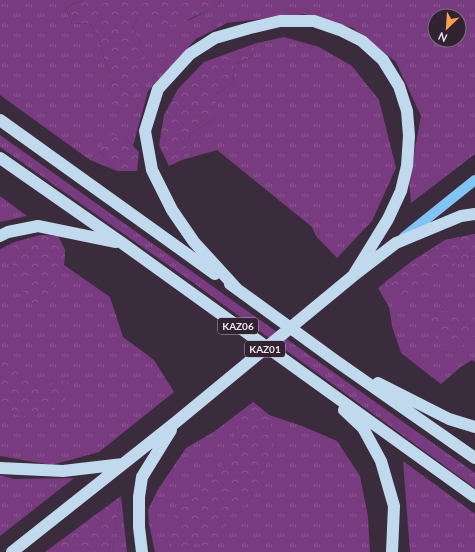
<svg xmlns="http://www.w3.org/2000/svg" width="475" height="552" font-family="Lato,sans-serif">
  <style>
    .grass { fill: url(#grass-tufts); fill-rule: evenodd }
    .forest { fill: url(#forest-crowns) }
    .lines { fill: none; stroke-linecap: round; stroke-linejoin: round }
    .major { stroke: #81c3f2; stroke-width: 10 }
    .highway { stroke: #c0d9ec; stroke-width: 12 }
    .labels { text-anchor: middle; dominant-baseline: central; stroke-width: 4; stroke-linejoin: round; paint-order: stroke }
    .shield { fill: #312332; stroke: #b6abb6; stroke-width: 1 }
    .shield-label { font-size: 10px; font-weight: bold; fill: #efe5ef }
  </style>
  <defs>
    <pattern id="grass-tufts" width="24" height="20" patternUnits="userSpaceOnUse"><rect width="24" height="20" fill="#783b7f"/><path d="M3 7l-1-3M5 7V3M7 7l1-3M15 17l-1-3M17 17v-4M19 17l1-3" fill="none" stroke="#8c5791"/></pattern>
    <pattern id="forest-crowns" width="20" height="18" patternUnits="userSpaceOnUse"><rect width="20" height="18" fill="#783b7f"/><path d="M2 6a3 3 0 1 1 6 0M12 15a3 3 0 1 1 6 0" fill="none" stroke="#8c5791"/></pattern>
  </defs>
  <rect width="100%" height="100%" fill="#3b2c3d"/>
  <path class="grass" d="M0 0H82L66 8 72 24 89 23 98 34 105 62 113 81 108 92 142 44 133 29 137 18H147L166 26 192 19 220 4 219 0H475V154L411 203 409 181 421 116 396 62 353 28 304 14 227 23 196 39 148 91 133 146 124 137 100 152 117 171 90 160 0 95ZM435 16H459V40H435Z
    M284 37 319 47 352 66 379 100 396 168 372 221 337 258 316 236 312 227 217 150 182 160 191 133 216 118V94L233 83 235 64 250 58 257 43Z
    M0 135 475 473V488L195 284 0 147Z
    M0 196 27 216 0 222Z
    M475 234V362L472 360 462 366 441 384 401 353 392 326 389 307 378 288 411 262 445 240Z
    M41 235 58 236 65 250 64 265 110 297 123 337 154 360 174 392 99 452 52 465 0 456V249L15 242Z
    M253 402 269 415 302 426 337 441 360 476 368 517 370 552H155L149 524 148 510 157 491 186 448 215 431Z
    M403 461 475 514V552H410Z
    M0 475 14 479 74 478 0 536Z
    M121 496 127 552H108L112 549Z"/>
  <path class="forest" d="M82 0H219L220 4C210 10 174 28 164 26 154 23 148 18 137 18L133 29 142 44 146 62 137 92 120 110 108 100V92L113 81 105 62 98 34 89 23 72 24 66 8Z
    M257 43 250 58 235 64 233 83 216 94V118L191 133 182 160 169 166 159 145 164 115 178 89 204 62Z
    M105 134 124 137 139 152 137 171H117L100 152Z
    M475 234V255L428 278 400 299 385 282 411 262 445 240Z
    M41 235 58 236 65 250 64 265 57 273 49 306 34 305 21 289 11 260 15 242Z
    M442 311 475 313V334L461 347 438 344 428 322Z
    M0 355 21 364 27 377 44 387 62 381 72 384 71 395 51 411 24 417 0 410Z
    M253 402 269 415 274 446 251 502 232 512 222 534 205 547 194 543 172 550 169 524 188 497 210 479 231 456 237 424Z
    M121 496 112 550 108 552H45Z"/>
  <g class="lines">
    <path class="major" d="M404 237 475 180"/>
    <path class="highway" d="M0 120 215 274
      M0 158 122 243 475 497
      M0 236 8 232 38 226 116 242
      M230 284 336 361 475 458
      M237 289 194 242 172 210 152 170 145 131 158 89 190 54 215 38 250 28 280 21H314L340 30 362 41 383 60 399 86 407 111 409 136 407 166 401 191 388 219 353 276
      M378 383 449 419 475 427
      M344 410 363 428 381 461 394 506 392 552
      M0 468 63 471 123 464
      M12 552 176 422 353 276 396 243 461 216 475 214
      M142 552 139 527V497L142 477 171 430"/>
  </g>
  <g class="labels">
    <g class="shield">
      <rect x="218" y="318" width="40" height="16" rx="3"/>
      <rect x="245" y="341" width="40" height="16" rx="3"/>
    </g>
    <g class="shield-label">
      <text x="238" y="326">KАZ06</text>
      <text x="265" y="349">KАZ01</text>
    </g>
  </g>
  <g transform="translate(447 28) rotate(205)"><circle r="19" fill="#312332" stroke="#7d717e"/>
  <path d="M0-3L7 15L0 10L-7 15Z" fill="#fa9f4e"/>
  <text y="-6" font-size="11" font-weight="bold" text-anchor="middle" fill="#efe5ef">N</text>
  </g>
</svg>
